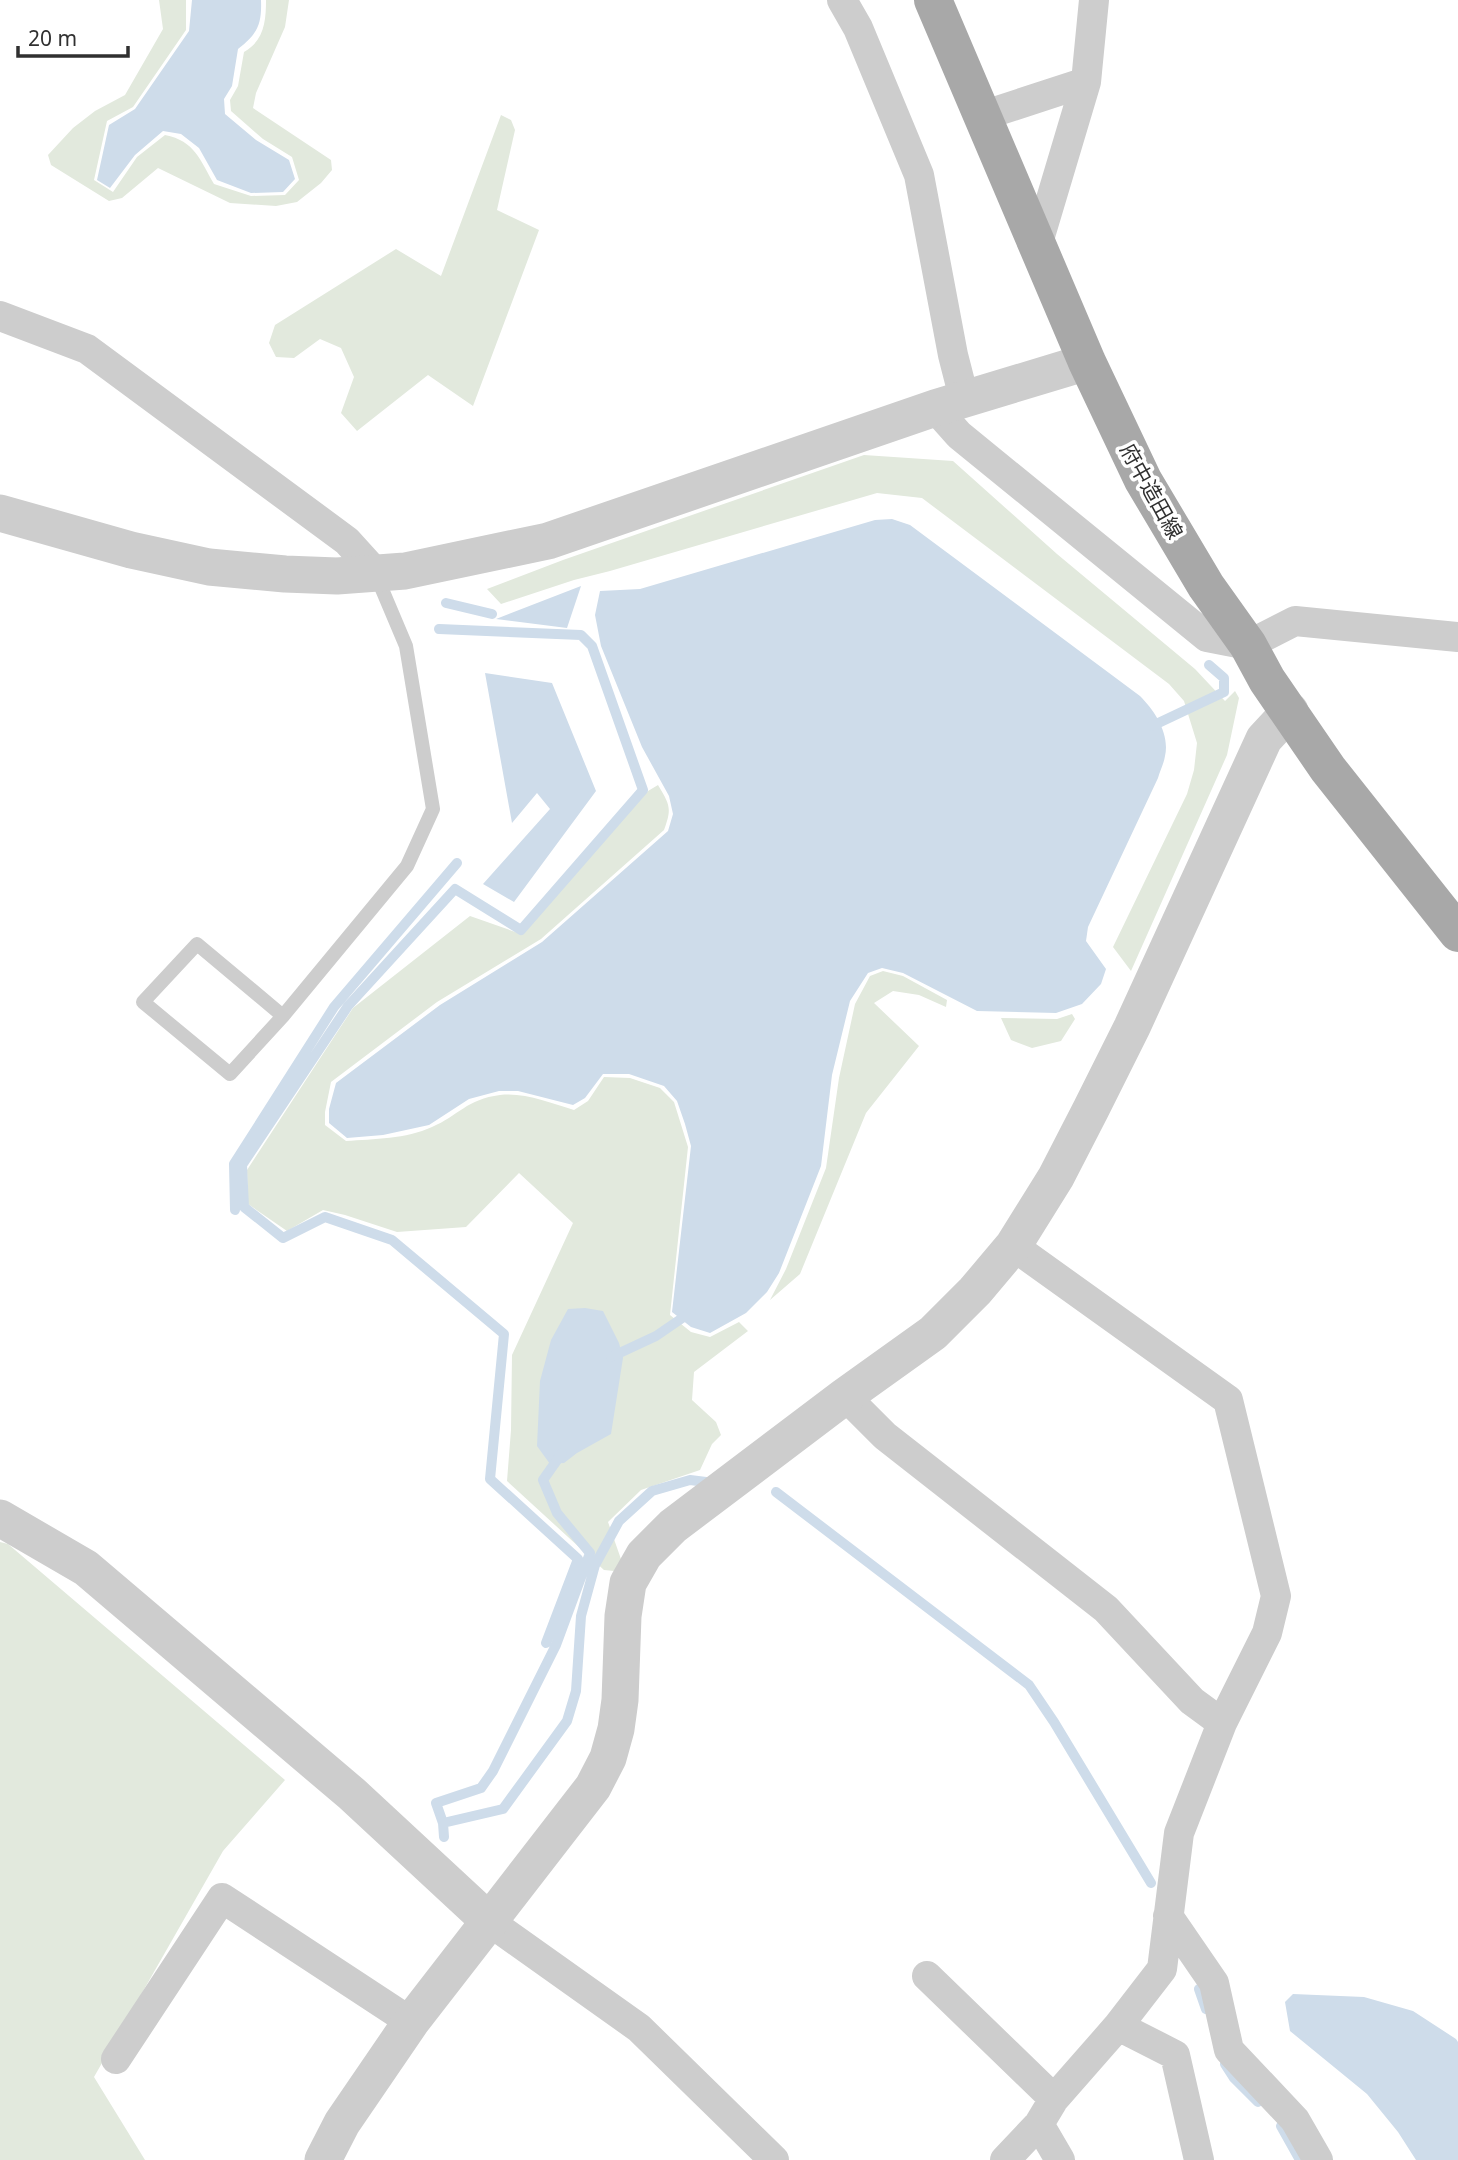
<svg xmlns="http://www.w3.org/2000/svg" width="1458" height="2160" font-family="'Noto Sans','Noto Sans JP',sans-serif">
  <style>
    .green { fill: #e2e9dd }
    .water { fill: #cedcea }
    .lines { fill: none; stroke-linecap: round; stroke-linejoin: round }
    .stream { stroke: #cedcea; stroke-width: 10 }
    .service { stroke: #cdcdcd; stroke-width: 14 }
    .minor { stroke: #cdcdcd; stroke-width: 30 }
    .tertiary { stroke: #cdcdcd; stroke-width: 37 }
    .primary { stroke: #a8a8a8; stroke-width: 38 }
    .labels { text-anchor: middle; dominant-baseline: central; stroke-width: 7; stroke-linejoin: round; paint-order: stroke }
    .street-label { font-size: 21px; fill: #303030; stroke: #fff }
  </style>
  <rect width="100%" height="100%" fill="#fff"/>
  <path class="green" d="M159 0H186V30L133 107 107 121 94 180 113 192 137 157 165 135C195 141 200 160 214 184L251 196 285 195 299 180 292 157 263 139 231 111 230 100 238 86 244 52C264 41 266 21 266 0H289L285 27 256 93 253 108 331 160 332 170 321 183 297 202 276 206 230 203 158 168 122 198 109 201 51 165 48 155 73 128 95 111 125 95 163 29Z
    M501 115 511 120 515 130 497 210 539 230 473 406 428 375 357 431 341 413 354 377 341 348 320 339 294 358 276 357 269 343 275 325 396 249 441 276Z
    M864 455 953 461 1057 554 1195 669 1225 701 1235 691 1239 698 1227 755 1131 971 1113 947 1187 794 1194 770 1197 743 1184 701 1169 684 922 498 877 493 610 571 574 580 501 604 487 589 563 560Z
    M658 785C670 805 672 808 664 830L541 939 437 1002 331 1082 325 1112V1125L346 1141C374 1139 406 1139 432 1127 458 1116 467 1099 500 1095 524 1092 551 1103 574 1110L588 1101 604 1077 630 1078 660 1088 674 1102 688 1147 670 1315 691 1332 710 1337 739 1322 748 1331 694 1372 692 1400 716 1422 721 1435 712 1444 700 1470 641 1490 608 1522 622 1562 614 1571 604 1570 507 1481 511 1430 512 1355 573 1223 519 1173 466 1227 397 1232 345 1215 323 1210 287 1231 248 1204 247 1170 353 1008 470 916 521 934 648 791Z
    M883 971 903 976 947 1000 946 1007 919 995 893 991 874 1003 919 1046 866 1113 800 1274 770 1300 786 1269 826 1168 839 1078 855 1004 870 976Z
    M1072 1014 1075 1019 1061 1041 1032 1048 1011 1040 1001 1018 1057 1019Z
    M0 1542 8 1544 285 1780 223 1851 94 2077 145 2160H0Z"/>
  <path class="water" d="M192 0H261C262 25 257 34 238 49L232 86 224 99 225 114 256 140 289 160 295 179 283 192 251 193 217 180 199 148 181 134 163 131 135 155 110 188 97 180 109 125 135 109 189 31Z
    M892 519 910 525 1140 696C1155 711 1170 734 1165 756 1164 763 1160 771 1158 778L1088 927 1086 941 1106 969 1101 984 1082 1004 1056 1013 977 1011 903 973 882 968 868 973 850 1001 832 1075 821 1166 779 1273 767 1292 746 1313 710 1333 691 1327 672 1312 691 1146 685 1124 677 1101 664 1086 629 1074H603L585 1098 573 1105 518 1091H499L469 1099 429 1125 383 1135 347 1138 329 1123V1109L336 1083 440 1005 542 942 668 831 673 814 669 796 642 747 601 646 595 615 600 591 640 589 875 520Z
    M581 586 567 628 496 619Z
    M485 673 552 683 596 791 514 902 483 884 550 809 537 793 512 823Z
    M585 1308 603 1311 619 1343 623 1358 611 1434 577 1453 564 1463 550 1464 537 1446 540 1381 551 1340 568 1309Z
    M1293 1994 1364 1997 1413 2011 1456 2039 1458 2042V2160H1416L1398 2132 1367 2094 1290 2031 1285 2002Z"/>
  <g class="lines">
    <path class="stream" d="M446 603 492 614
      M439 629 581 635 592 646 643 790 521 930 455 889 348 1006 242 1165 244 1207 283 1238 325 1217 392 1240 504 1334 490 1479 578 1559 546 1643
      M1152 726 1224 692V678L1209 665
      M235 1210 234 1164 334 1007 457 863
      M611 1357 656 1336 691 1312
      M776 1492 1029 1685 1054 1722 1151 1883
      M443 1823 436 1803 481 1788 493 1771 556 1645 590 1553 557 1513 543 1480 562 1453
      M444 1837 443 1823 503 1809 567 1721 576 1691 581 1616 595 1565 619 1521 652 1491 690 1480 706 1482
      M1199 1989 1206 2009
      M1225 2064 1234 2078 1258 2102
      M1281 2126 1300 2160"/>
    <path class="service" d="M283 1016 197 944 143 1002 230 1074 283 1016 407 866 433 809 406 646 376 575"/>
    <path class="minor" d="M842 0 858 28 919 175 953 355 964 398
      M1086 82 1094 0
      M982 116 1086 82 1037 246
      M0 316 87 349 347 541 376 573
      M935 408 959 435 1207 637 1248 645 1295 621 1458 637
      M845 1396 885 1436 1106 1609 1192 1701 1222 1723
      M1168 1916 1214 1983 1229 2050 1295 2120 1318 2160
      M490 1922 639 2028 774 2160
      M927 1976 1054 2099
      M1118 2026 1175 2055 1199 2160
      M116 2059 222 1898 411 2022
      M1039 2124 1060 2160
      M1005 2160 1039 2124 1054 2099 1118 2026 1162 1969 1179 1833 1222 1723 1267 1633 1276 1596 1228 1400 1013 1246"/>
    <path class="tertiary" d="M0 513 131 550 209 567 285 574 337 576 405 571 548 541 935 408 1087 362
      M0 1518 86 1568 352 1794 490 1922
      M323 2160 342 2123 411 2022 593 1787 608 1758 616 1729 620 1700 623 1616 628 1583 644 1555 673 1526 845 1396 933 1333 975 1291 1013 1246 1056 1177 1091 1109 1132 1027 1264 739 1290 711"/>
    <path class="primary" d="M933 0 1087 362 1143 480 1206 586 1248 645 1267 680 1328 769 1458 933"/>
  </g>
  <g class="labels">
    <g class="street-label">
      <text transform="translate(1152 491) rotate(61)">府中造田線</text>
    </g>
  </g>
  <path d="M18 46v10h110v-10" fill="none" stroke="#303030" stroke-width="3.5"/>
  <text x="28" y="46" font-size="21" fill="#303030" stroke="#ffffff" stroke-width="5" paint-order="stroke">20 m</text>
</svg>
